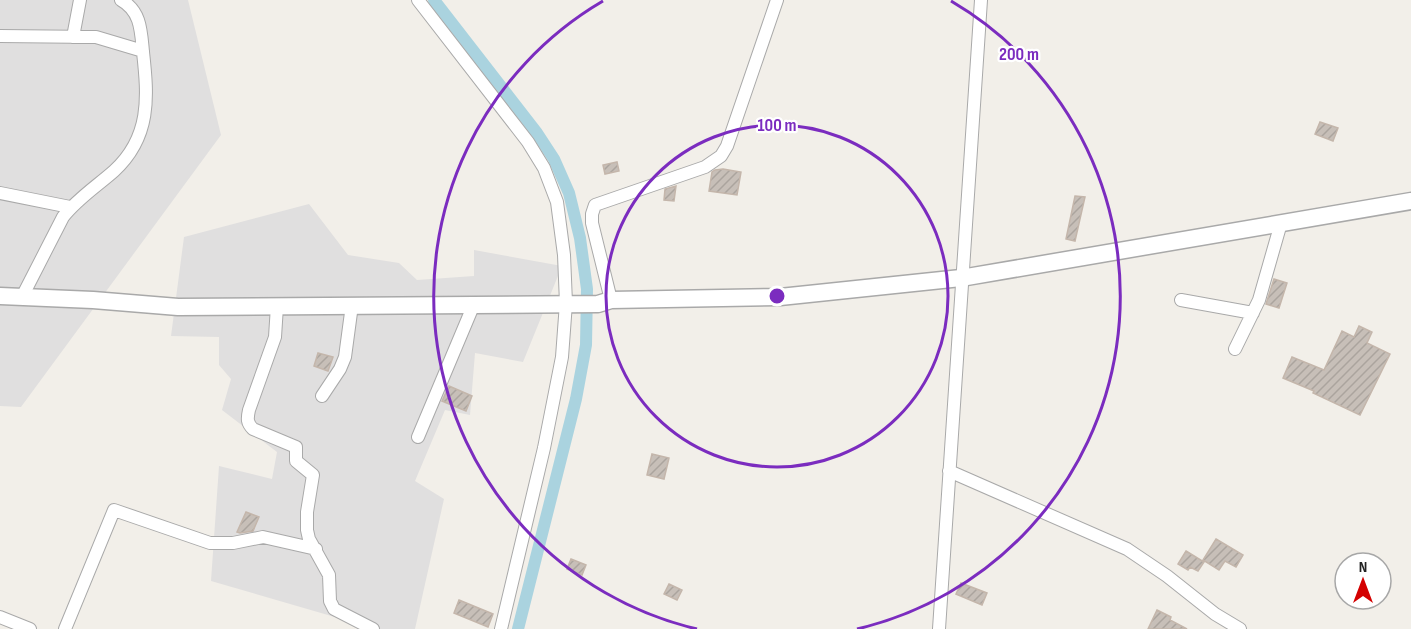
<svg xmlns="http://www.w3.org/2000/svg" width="1411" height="629" font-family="'Sofia Sans Condensed',sans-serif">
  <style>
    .residential { fill: #e0dfdf }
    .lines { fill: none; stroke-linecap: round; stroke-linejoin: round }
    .canal { stroke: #aad3df; stroke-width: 12 }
    .building { fill: url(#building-hatch); stroke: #c4b6ab; stroke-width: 1.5 }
    .minor-casing { stroke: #a9a9a9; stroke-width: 14 }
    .tertiary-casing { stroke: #a9a9a9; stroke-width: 19 }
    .minor { stroke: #fff; stroke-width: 12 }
    .tertiary { stroke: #fff; stroke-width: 16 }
    .ring { fill: none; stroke: #7b2cbf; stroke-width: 3 }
    .centre { fill: #7b2cbf; stroke: #fff; stroke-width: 3 }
    .ring-label { font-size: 18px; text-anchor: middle; font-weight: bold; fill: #7b2cbf; stroke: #fff; stroke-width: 4.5; stroke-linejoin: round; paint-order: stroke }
  </style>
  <defs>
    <pattern id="building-hatch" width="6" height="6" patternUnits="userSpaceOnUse" patternTransform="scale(1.5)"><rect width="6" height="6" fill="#c7bfb8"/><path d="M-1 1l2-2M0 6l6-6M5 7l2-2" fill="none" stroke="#aba49e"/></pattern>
  </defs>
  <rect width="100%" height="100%" fill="#f2efe9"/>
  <path class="residential" d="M0 0H188L221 135 21 407 0 406Z
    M309 204 348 255 399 263 417 280 474 276V250L562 266 523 362 475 353 470 415 445 410 415 481 444 499 415 629H376L211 581 219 466 272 479 277 452 222 410 231 379 219 365V337L171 336 184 237Z"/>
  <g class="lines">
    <path class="canal" d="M434 0 537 133 554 159 569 193 580 238 587 289 586 345 576 399 518 629"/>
  </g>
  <path class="building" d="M1320 122 1338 128 1333 141 1315 134Z
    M617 162 619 171 605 174 603 165Z
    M723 169 741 172 737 195 709 191 712 172 715 170Z
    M676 186 674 201 664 200 665 189Z
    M1075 196 1085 197 1075 241 1066 239Z
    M1274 279 1287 283 1279 308 1266 304Z
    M1359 326 1372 332 1367 343 1390 354 1360 415 1313 393 1314 391 1283 378 1292 357 1324 370 1342 331 1354 337Z
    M318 353 333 357 328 371 314 366Z
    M449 386 472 396 466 411 442 401Z
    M652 454 669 458 664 479 647 475Z
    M246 512 259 517 253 531 240 533 237 532Z
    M1216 539 1243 555 1236 567 1225 561 1219 570 1203 560Z
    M1186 551 1204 562 1198 571 1190 567 1188 570 1178 564Z
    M571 559 586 565 582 575 567 569Z
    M961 583 987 593 982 605 956 594Z
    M669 584 682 590 677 600 664 594Z
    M459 600 493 614 488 627 454 613Z
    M1157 610 1171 617 1170 620 1187 629H1148Z"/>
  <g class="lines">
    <g class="minor-casing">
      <path id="minor" d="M418 0 528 142 544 168 557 202 564 255 566 303 562 357 544 448 501 629
        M0 36 96 37 143 51
        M73 37 80 0
        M0 193 70 207
        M22 297 63 217C77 199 97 186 114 171 151 137 148 97 143 52 141 31 141 11 121 0
        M611 300 592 223V214L595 205 705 167 721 156 727 146 777 0
        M1181 300 1253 313
        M277 306 275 337 249 410C247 419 247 423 253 429L296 447V461L313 475 307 512V530L309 539 329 575 330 601 334 609 373 629
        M1235 349 1259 300 1281 223
        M322 396 340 369 345 357 352 305
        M418 437 474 304
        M949 471 1127 549 1167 576 1215 614 1240 629
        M0 617 30 629
        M65 629 114 510 210 543H233L263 537 316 549
        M939 629 981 0"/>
    </g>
    <g class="tertiary-casing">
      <path id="tertiary" d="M0 296 93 300 178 307 598 304 611 300 780 297 961 278 1411 201"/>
    </g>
    <use href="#minor" class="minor"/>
    <use href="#tertiary" class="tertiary"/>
  </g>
  <g class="ring">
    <circle cx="777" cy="296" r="171"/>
    <path d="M697 629A342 342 0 0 1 603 1M951 1A342 342 0 0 1 857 629"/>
  </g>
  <circle cx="777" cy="296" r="9" class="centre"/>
  <g class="ring-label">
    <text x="1019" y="60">200 m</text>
    <text x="777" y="131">100 m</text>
  </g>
  <g transform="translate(1363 581)"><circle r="28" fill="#ffffff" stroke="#a7a7a7" stroke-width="1.5"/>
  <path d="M0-4.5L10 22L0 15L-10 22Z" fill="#d40000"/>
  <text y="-9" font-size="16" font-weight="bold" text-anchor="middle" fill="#222222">N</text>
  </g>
</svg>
